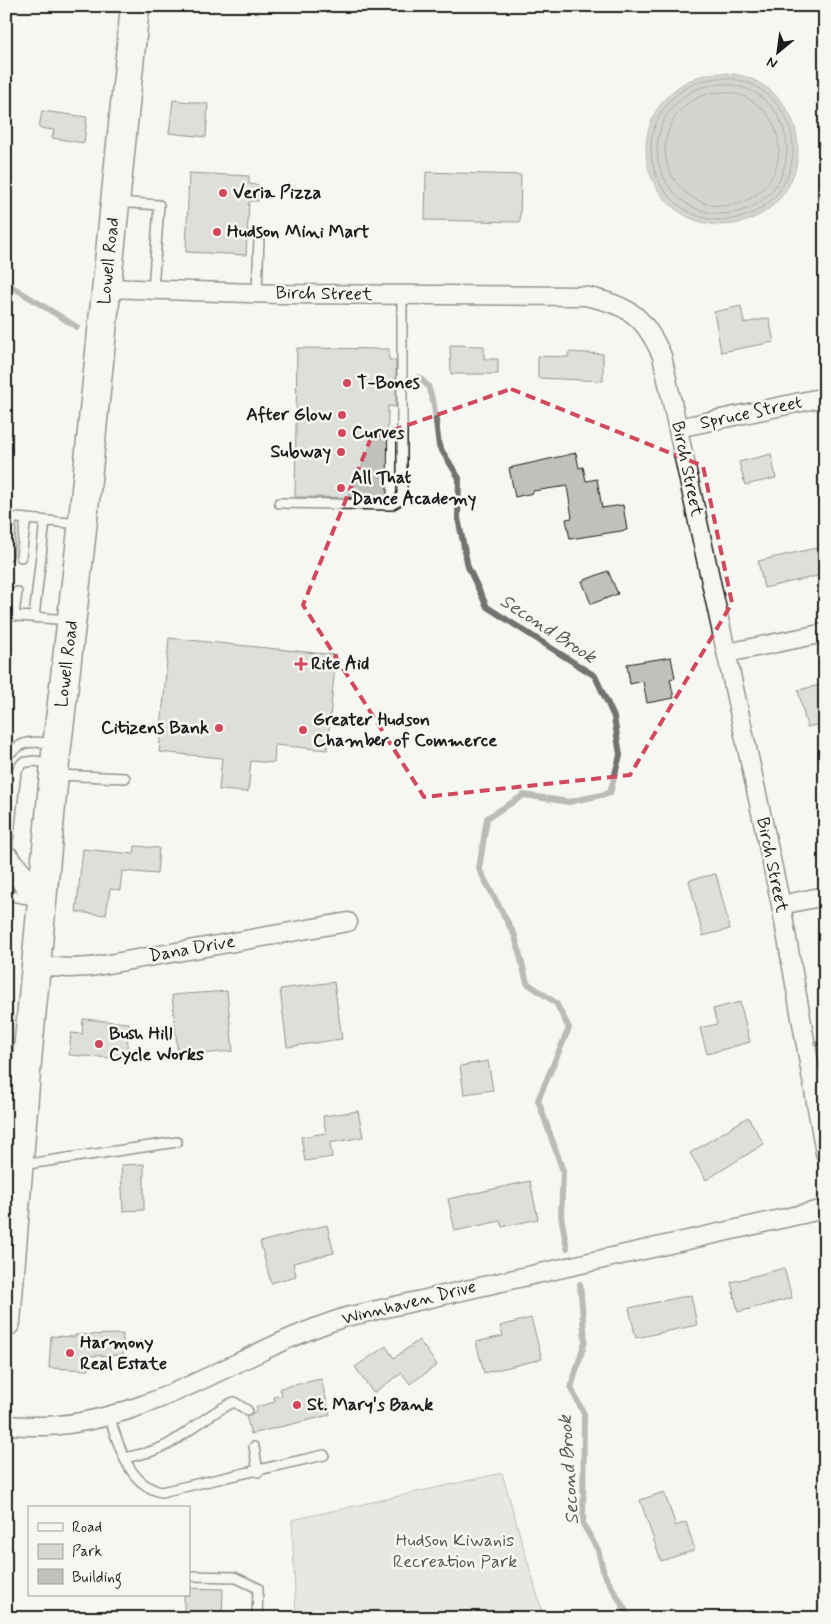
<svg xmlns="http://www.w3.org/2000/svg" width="831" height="1624" font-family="Mynerve,sans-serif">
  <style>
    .green { fill: #d6d6d2; stroke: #797977 }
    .water { fill: #acaca9; stroke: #727271 }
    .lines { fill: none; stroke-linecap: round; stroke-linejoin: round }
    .shore { stroke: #565654; stroke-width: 1 }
    .stream { stroke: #727271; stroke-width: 6 }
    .building { fill: #c0c0bd; stroke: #1c1c1c }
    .lane-casing { stroke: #1c1c1c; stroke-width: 12 }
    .street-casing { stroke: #1c1c1c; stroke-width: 21 }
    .secondary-casing { stroke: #1c1c1c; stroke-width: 29 }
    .primary-casing { stroke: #1c1c1c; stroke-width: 31 }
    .lane { stroke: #f6f6f2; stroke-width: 9 }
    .street { stroke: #f6f6f2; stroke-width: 18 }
    .secondary { stroke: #f6f6f2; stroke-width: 25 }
    .primary { stroke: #f6f6f2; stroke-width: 28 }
    .marked { fill: none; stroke: #d1495b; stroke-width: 4; stroke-dasharray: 10 6; stroke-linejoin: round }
    .poi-dot { fill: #d1495b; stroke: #f6f6f2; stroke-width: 2 }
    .labels { text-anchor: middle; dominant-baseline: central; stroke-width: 5; stroke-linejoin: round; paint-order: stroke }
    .poi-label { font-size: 18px; font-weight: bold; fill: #1c1c1c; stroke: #f6f6f2; text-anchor: start }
    .street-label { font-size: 18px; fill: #1c1c1c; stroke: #f6f6f2 }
    .park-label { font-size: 18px; fill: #545453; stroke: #f6f6f2 }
    .water-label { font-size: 19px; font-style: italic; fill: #565654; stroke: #f6f6f2 }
  </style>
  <rect width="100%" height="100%" fill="#f6f6f2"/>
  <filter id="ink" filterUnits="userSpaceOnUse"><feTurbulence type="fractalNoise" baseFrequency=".02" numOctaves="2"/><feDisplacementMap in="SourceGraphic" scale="10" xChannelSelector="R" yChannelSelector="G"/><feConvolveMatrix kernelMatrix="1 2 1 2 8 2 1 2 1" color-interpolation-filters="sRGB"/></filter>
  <g filter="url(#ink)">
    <path class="green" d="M502 1473 544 1618H296L292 1520Z"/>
    <path class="water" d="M646 149a76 76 0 1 1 152 0a76 76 0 1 1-152 0Z"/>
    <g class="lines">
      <path class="shore" d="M651 149a71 71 0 1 1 142 0a71 71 0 1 1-142 0Z
        M657 149a65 65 0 1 1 130 0a65 65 0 1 1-130 0Z
        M665 149a57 57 0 1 1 114 0a57 57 0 1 1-114 0Z"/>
      <path class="stream" d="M6 283 77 327
        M419 377 428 386 434 405 439 446 459 478 458 518 468 567 487 607 595 676 614 717 620 755 610 793 569 802 524 795 487 818 479 869 515 936 527 983 556 1003 569 1028 538 1100 563 1171 561 1216 567 1248
        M580 1284 585 1341 571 1388 584 1414 583 1524 598 1550 604 1574 630 1618"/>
    </g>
    <path class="building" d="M173 100 208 104 206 137 169 133Z
      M42 111 87 117 84 143 52 138 54 130 39 128Z
      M426 172 521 175 520 222 425 220Z
      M189 173 249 176V184L258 185V201H249L246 255 186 252Z
      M741 306 744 323 769 318 774 342 721 352 714 312Z
      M450 345 484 346V359H498V374H451Z
      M297 348 389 349V360H396V407L388 406 387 498 295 497Z
      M569 352 603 354V381L538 378V356L568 357Z
      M576 453 579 468 583 467 586 481 597 479 602 508 623 505 627 530 570 539 566 519 572 518 567 486 533 491V493L515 497 509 468Z
      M771 454 776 478 745 485 739 462Z
      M816 548 822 575 764 588 758 561Z
      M608 571 618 594 591 604 582 581Z
      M169 638 336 655 327 750 275 745 274 763 251 761 248 792 219 790 222 758 159 752Z
      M671 657 675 678 670 679 674 698 647 703 643 681 630 684 627 664Z
      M825 684V723L807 727 798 690Z
      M135 846 159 848 157 874 122 871 120 890 110 889 106 915 76 912 83 849 134 854Z
      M716 874 730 929 703 936 689 880Z
      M334 982 342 1039 287 1047 280 989Z
      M227 991 233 1051 178 1056 172 995Z
      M740 1002 750 1042 707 1054 700 1028 717 1024 713 1009Z
      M83 1019 129 1023 126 1059 69 1055 71 1033 82 1034Z
      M488 1061 493 1090 464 1094 460 1066Z
      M358 1111 363 1137 330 1143 332 1157 305 1161 301 1137 326 1133 323 1116Z
      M748 1117 764 1144 706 1180 690 1153Z
      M144 1164V1210L123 1211 121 1165Z
      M530 1181 538 1219 502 1227 500 1221 455 1231 448 1199Z
      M327 1225 334 1253 293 1263 296 1276 271 1283 260 1242Z
      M784 1268 792 1298 738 1312 731 1282Z
      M691 1295 697 1325 636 1338 629 1308Z
      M531 1318 542 1359 484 1373 476 1342 503 1336 500 1326Z
      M123 1334V1355L89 1356V1370L49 1368 51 1336 75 1337V1335Z
      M419 1340 437 1365 410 1384 402 1373 373 1393 355 1367 386 1346 394 1358Z
      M321 1379 330 1415 251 1434 246 1416 257 1411 256 1407 275 1402 274 1397 282 1395 280 1388Z
      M664 1492 676 1526 686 1522 695 1550 661 1561 640 1500Z
      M189 1588 223 1589 222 1618H184V1595H189Z"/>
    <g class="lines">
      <g class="lane-casing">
        <path id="lane" d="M117 202 159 205 153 290
          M257 293 259 238
          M279 503 391 505 398 501 402 494V295
          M6 517 80 524
          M8 555 12 518
          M21 557 26 519
          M6 615 68 620
          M14 615 17 592
          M34 617 45 521
          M6 757C23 739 31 741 55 744
          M58 775 125 778
          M6 859 16 772 22 763 33 761 51 763
          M6 895 33 900
          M21 1165 177 1142
          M109 1416C119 1444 127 1484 161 1492L324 1455
          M254 1447 258 1472
          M125 1458C141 1454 158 1451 172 1442 193 1429 211 1412 234 1402L247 1410
          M189 1576 234 1577 258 1588 257 1618"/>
      </g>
      <g class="street-casing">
        <path id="street" d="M106 288 280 294 585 296C628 305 644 315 662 356L781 905 825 1153
          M678 428 825 397
          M727 653 825 633
          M781 905 825 896
          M36 966 69 968 91 967 348 922
          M6 1086 25 1088
          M6 1425C24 1426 42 1427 59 1425 162 1415 249 1347 346 1317L825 1209"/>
      </g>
      <g class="secondary-casing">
        <path id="secondary" d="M6 859 42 901"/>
      </g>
      <g class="primary-casing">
        <path id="primary" d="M6 1322 26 1072 55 763 81 539 135 6"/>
      </g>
      <use href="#lane" class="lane"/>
      <use href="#street" class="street"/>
      <use href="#secondary" class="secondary"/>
      <use href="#primary" class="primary"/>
    </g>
  </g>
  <path d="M0 0H831V1624H0ZM511 389 703 466 732 603 630 775 424 797 303 605 371 438Z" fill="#f6f6f2" fill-opacity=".55" fill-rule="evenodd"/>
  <path class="marked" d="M511 389 703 466 732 603 630 775 424 797 303 605 371 438Z"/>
  <g class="poi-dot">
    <circle cx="223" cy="193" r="5"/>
    <circle cx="217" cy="232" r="5"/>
    <circle cx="347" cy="383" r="5"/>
    <circle cx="342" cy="415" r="5"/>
    <circle cx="342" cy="433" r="5"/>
    <circle cx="341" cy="452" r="5"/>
    <circle cx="341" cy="488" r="5"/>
    <path d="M298.5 656.5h5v5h5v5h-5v5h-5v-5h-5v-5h5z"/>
    <circle cx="219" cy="728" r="5"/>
    <circle cx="303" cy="730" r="5"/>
    <circle cx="99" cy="1044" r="5"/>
    <circle cx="70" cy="1353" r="5"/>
    <circle cx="297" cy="1405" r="5"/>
  </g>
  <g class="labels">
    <g class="poi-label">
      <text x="233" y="193">Veria Pizza</text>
      <text x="227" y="232">Hudson Mini Mart</text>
      <text x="357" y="383">T-Bones</text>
      <text x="332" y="415" text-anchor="end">After Glow</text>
      <text x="352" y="433">Curves</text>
      <text x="331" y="452" text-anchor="end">Subway</text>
      <text x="351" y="478">All That<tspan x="351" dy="21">Dance Academy</tspan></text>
      <text x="311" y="664">Rite Aid</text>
      <text x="313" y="720">Greater Hudson<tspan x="313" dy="21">Chamber of Commerce</tspan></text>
      <text x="209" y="728" text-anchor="end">Citizens Bank</text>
      <text x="109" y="1034">Bush Hill<tspan x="109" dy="21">Cycle Works</tspan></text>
      <text x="80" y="1343">Harmony<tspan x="80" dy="21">Real Estate</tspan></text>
      <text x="307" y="1405">St. Mary's Bank</text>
    </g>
    <g class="street-label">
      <text transform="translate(109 261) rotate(-84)">Lowell Road</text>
      <text transform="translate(324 294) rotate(1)">Birch Street</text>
      <text transform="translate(751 413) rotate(-12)">Spruce Street</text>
      <text transform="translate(687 469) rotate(78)">Birch Street</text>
      <text transform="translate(67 664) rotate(-83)">Lowell Road</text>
      <text transform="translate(772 865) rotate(78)">Birch Street</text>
      <text transform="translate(192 949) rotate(-10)">Dana Drive</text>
      <text transform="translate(409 1303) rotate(-14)">Winnhaven Drive</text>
    </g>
    <g class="park-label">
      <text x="455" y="1541">Hudson Kiwanis<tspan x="455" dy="21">Recreation Park</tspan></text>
    </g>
    <g class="water-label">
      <text transform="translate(548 629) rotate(33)">Second Brook</text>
      <text transform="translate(569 1470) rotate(-94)">Second Brook</text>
    </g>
  </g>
  <rect width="831" height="1624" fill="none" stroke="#f6f6f2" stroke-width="25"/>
  <rect x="12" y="12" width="806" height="1599" fill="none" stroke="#1c1c1c" stroke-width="2" filter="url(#ink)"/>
  <rect x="28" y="1506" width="162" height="90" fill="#f6f6f2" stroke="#9f9f9c"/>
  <rect x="38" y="1523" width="25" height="8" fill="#f6f6f2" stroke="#9f9f9c"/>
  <text x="72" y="1532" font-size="15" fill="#1c1c1c">Road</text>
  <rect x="38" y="1544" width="25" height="15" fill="#d6d6d2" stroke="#9f9f9c"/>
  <text x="72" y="1556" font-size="15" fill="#1c1c1c">Park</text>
  <rect x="38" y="1569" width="25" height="15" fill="#c0c0bd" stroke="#9f9f9c"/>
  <text x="72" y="1582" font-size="15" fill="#1c1c1c">Building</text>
  <g transform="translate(778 52) rotate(209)" stroke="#f6f6f2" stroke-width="4" paint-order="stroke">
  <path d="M0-4L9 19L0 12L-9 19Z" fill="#1c1c1c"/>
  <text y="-8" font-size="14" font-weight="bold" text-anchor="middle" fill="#1c1c1c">N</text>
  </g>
</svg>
